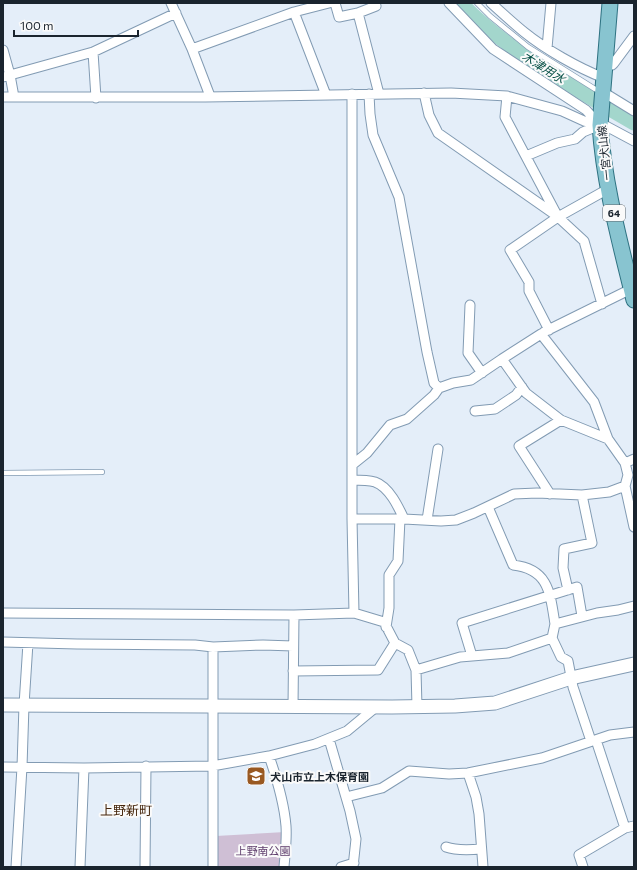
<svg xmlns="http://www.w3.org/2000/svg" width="637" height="870" font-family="Commissioner,'Noto Sans JP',sans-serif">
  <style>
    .green { fill: #cfbfd5 }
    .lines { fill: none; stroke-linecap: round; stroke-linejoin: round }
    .river { stroke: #a3d6cc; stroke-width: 15 }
    .lane-casing { stroke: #829bb3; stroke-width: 6 }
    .street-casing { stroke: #829bb3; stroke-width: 11 }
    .secondary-casing { stroke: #829bb3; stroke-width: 15 }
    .primary-casing { stroke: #2e7282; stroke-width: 17 }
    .lane { stroke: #fff; stroke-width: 4.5 }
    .street { stroke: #fff; stroke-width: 9 }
    .secondary { stroke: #fff; stroke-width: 13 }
    .primary { stroke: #88c4d0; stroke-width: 15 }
    .labels { text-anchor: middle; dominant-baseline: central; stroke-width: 4; stroke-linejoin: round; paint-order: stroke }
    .shield { fill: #fafafa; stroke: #5d646b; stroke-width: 1 }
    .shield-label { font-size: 10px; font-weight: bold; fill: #1a242e }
    .street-label { font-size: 11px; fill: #1a242e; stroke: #fafafa }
    .poi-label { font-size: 11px; font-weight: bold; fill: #1a242e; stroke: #fafafa; text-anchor: start }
    .park-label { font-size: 11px; fill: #5d3c6b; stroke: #fafafa }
    .water-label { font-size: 12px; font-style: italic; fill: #085147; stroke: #fafafa }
    .quarter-label { font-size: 13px; fill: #45260c; stroke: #fafafa }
  </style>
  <rect width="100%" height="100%" fill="#e4eef9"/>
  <path class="green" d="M285 832 279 867H218L216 836Z"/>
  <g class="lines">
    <path class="river" d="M461 3C476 20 495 34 512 47 551 75 592 99 634 123"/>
    <g class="lane-casing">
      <path id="lane" d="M477 3 490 16 528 47 595 89 601 91
        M3 473 102 472"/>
    </g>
    <g class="street-casing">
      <path id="street" d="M171 3 192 49 210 96
        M335 3 339 17 358 13 376 6 375 3
        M449 3 493 49 586 110 599 124
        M491 3C502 13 513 23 524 32 545 49 578 68 604 78
        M294 12 326 95
        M358 13 379 94
        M547 48 551 3
        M192 49 294 12 329 3
        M3 50 10 75 14 97
        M93 52 96 98
        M605 65H612L614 63 634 36
        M3 77 93 52 176 13
        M603 92 634 111
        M424 93 429 115 438 133 557 216
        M352 94V519L354 613
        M369 94 370 114 373 135 399 197 427 352 434 383 439 388
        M507 96 505 117 558 217 584 241 602 304
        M3 97H205L451 93 507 96 562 111 584 121 606 126 634 141
        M526 156 557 143 575 139 583 132 600 125
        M470 305 468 353 482 373
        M549 330 529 291V282L510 250 558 217 608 189
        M544 332 631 289
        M475 411 495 409 516 395 522 387
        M608 439 594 402 541 334 502 359 526 393 561 420 608 439 625 463
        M352 465 367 453 390 425 407 419 434 395 439 388 453 383 471 380 502 359
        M352 480C359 480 368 480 375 482 389 487 398 506 404 519
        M625 486 634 527
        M550 494 519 446 561 420
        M488 507 513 565C549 569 550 593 555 624
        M352 519H404L441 521 456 520 474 513 514 494 537 493 582 495 609 492 625 486 628 475 625 463 634 459
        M427 520 438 449
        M568 590 563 568 564 549 592 543 582 495
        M3 613 294 615 354 613 384 622 395 643 408 650 416 670 417 707
        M386 627 389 608V575L398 561 400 519
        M552 638 561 657 568 661 573 687 591 741
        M3 642 77 644 195 645 213 647 263 645 293 646
        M213 647V867
        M472 656 462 623 577 587 582 616
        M416 670 460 657 508 653 552 638 555 624 597 613 618 610 634 606
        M293 671 378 670 395 643
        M293 707 294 615
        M329 739 350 811 356 839 353 867
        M596 740 625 828
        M269 756C277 779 284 802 286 826 287 840 285 854 284 867
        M3 767 84 768 212 766 269 756 315 744 347 731 376 707
        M468 773 476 797 479 814 483 867
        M346 797 382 788 409 771 449 774 468 773 542 758 610 735 634 732
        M446 847C457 851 470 850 481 849
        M16 867 22 767 24 705 28 643
        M80 867 84 768
        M145 867 146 766
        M341 867 354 863
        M583 867 579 855 625 828 634 826"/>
    </g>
    <g class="secondary-casing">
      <path id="secondary" d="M3 705 392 707 455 706 495 703 571 678 634 664"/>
    </g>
    <g class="primary-casing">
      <path id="primary" d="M610 3 600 125C604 185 620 242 634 300"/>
    </g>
    <use href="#lane" class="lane"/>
    <use href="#street" class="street"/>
    <use href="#secondary" class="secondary"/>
    <use href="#primary" class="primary"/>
  </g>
  <defs>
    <g id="school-square" transform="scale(1)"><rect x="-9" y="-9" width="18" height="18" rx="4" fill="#995922" stroke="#fafafa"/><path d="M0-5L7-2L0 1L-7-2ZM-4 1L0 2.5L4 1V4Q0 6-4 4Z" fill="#fff"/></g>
  </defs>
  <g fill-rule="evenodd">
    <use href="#school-square" x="256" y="776"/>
  </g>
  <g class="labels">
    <rect class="shield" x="603" y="205" width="22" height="16" rx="3"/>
    <g class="shield-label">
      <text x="614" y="213">64</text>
    </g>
    <g class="street-label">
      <text transform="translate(604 153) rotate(-96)">一宮犬山線</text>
    </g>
    <g class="poi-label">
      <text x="270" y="776">犬山市立上木保育園</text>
    </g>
    <g class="park-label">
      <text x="263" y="850">上野南公園</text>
    </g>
    <g class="water-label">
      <text transform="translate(544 67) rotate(32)">木津用水</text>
    </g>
    <g class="quarter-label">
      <text x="126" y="810">上野新町</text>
    </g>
  </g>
  <rect width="637" height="870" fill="none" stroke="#1a242e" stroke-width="8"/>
  <path d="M14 30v6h124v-6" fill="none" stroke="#1a242e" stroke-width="2"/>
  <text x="20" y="30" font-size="12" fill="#1a242e" stroke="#fafafa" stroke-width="3" paint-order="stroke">100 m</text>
</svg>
